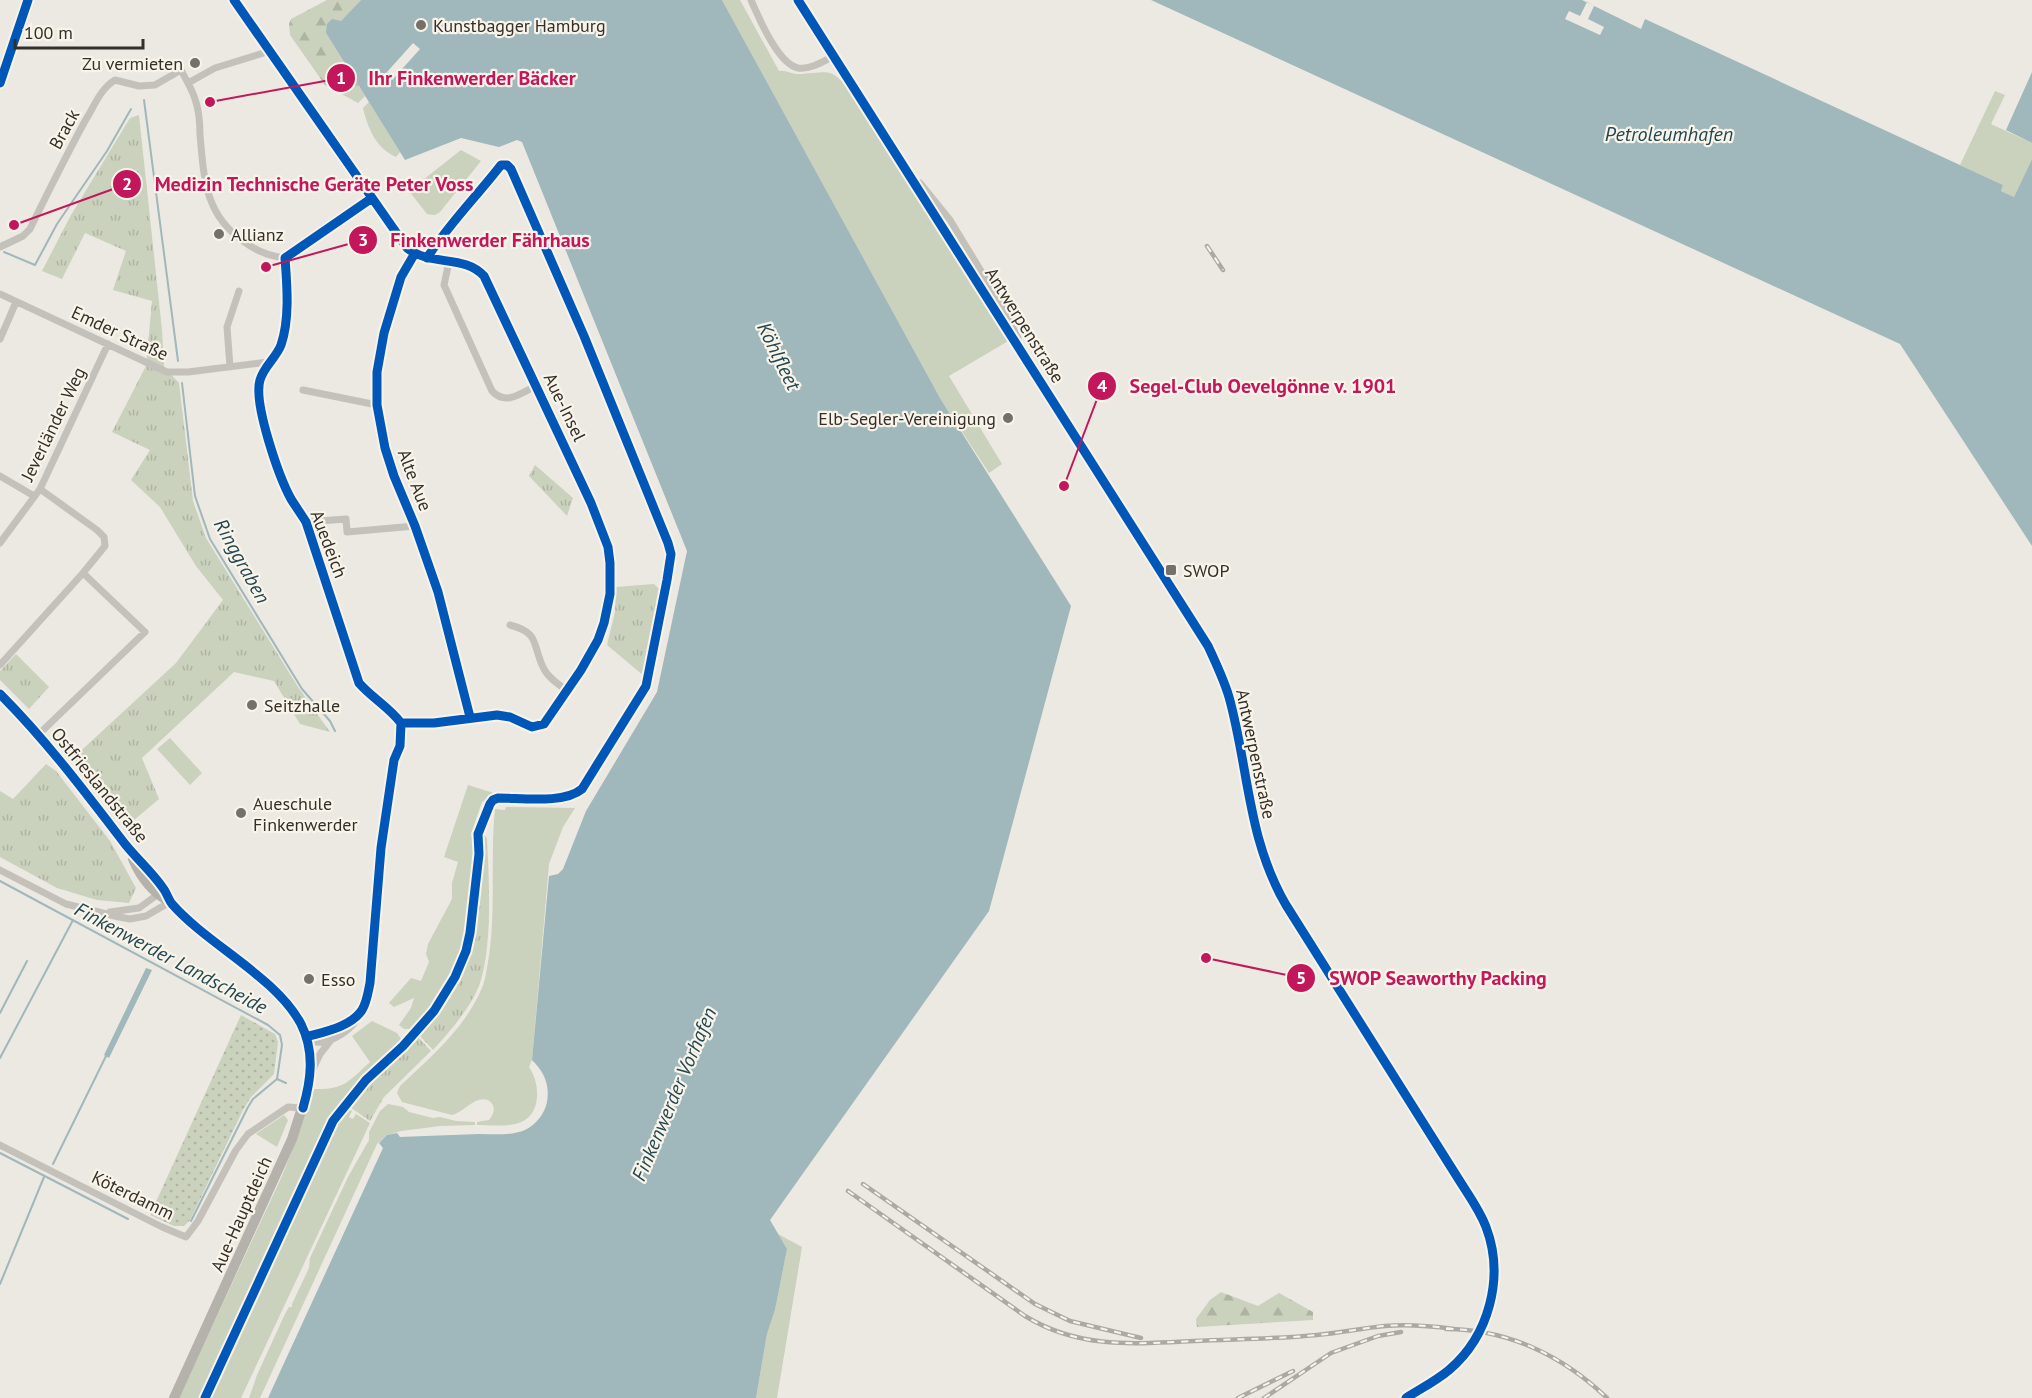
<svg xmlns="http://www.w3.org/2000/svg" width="2032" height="1398" font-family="'PT Sans',sans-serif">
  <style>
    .grass { fill: #cad1bd }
    .forest { fill: url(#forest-firs) }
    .park { fill: url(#park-tufts) }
    .garden { fill: url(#garden-dots) }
    .water { fill: #a0b7bb; fill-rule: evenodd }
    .pier { fill: #ece9e2 }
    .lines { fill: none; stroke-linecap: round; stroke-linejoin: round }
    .stream { stroke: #a0b7bb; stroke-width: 2 }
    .street { stroke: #c4c1bb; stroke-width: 7 }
    .secondary { stroke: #b5b1ab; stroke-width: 10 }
    .rail-casing { stroke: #aca9a5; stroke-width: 4.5 }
    .rail { stroke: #f8f4ea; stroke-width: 2; stroke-dasharray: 7; stroke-linecap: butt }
    .cycleway-casing { stroke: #f8f4ea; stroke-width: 13 }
    .cycleway { stroke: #0057b8; stroke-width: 9 }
    .poi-dot { fill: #75706a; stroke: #f8f4ea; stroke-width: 2 }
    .labels { text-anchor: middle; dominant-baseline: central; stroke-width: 4.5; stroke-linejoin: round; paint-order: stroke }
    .poi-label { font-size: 18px; fill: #352f29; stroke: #f8f4ea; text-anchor: start }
    .street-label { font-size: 18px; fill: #352f29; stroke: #f8f4ea }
    .water-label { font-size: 20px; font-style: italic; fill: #234752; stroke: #f8f4ea }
    .leader { fill: none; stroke: #c2185b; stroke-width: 2 }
    .callout-dot { fill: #c2185b; stroke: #f8f4ea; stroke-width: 2 }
    .mark-label { font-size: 18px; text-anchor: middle; font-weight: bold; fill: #fff }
    .callout-label { font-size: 20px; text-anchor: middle; font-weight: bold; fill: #c2185b; stroke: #f8f4ea; stroke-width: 4.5; stroke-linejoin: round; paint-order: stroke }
  </style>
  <defs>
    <pattern id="forest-firs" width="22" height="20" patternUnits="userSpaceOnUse" patternTransform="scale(1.5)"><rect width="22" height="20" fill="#cad1bd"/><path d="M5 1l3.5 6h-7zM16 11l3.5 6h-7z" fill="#aeb4a2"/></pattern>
    <pattern id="park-tufts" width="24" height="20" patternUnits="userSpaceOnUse" patternTransform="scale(1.5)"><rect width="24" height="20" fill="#cad1bd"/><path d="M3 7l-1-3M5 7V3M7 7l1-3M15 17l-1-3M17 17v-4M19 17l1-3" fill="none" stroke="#aeb4a2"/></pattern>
    <pattern id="garden-dots" width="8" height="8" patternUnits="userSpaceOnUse" patternTransform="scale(1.5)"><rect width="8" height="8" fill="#cad1bd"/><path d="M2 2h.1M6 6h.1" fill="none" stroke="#aeb4a2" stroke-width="1.8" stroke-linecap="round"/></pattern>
  </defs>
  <rect width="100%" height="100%" fill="#ece9e2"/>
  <path class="grass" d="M722 0H740L779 71C786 70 791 74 797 74 831 73 828 65 853 93L1010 340 949 376 1002 464 989 473 940 398Z
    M1995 91 2005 95 1991 124 2032 143V159L2014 197 2001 191 2003 185 1960 165Z
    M369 102 400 152 396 157C376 148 368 129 363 108Z
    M461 150 481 161 440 212 435 215 427 214 409 191Z
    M170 738 202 773 190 785 157 749Z
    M468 785 497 794 482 802 471 834 477 855 470 920 462 955 450 981 430 1013 413 1029H404L399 1025 411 1008 414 998 394 1007 389 1003 411 978 421 981 429 962 426 954 428 944 452 899V883L458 862 444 857Z
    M506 807 575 808 563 827 549 864 532 1060 529 1067C539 1081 542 1109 525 1120 513 1128 491 1125 477 1125V1122L489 1120C495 1113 496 1105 488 1100 474 1096 465 1112 452 1115L402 1102 397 1093 400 1086C431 1057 465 1028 482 988 486 978 487 967 489 956 496 907 490 858 495 809L505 810Z
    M372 1021 397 1033 401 1039 399 1046 361 1081 347 1099 341 1102 330 1118 202 1398H179L282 1176 298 1135 313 1089C344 1090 348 1082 370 1062L352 1036Z
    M388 1104 403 1107 409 1112 433 1118 440 1117 456 1121 475 1122V1125L440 1126 401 1131 387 1135 377 1144 260 1398H249L257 1375 285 1314 289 1307H292V1304L309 1268 310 1258 348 1177 369 1140V1132L380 1111Z
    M346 1107 352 1111 349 1117 353 1119 356 1114 370 1123 241 1398H207L327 1138 336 1121Z
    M284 1115 288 1120 277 1147 256 1134Z
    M778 1234 802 1247 777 1398H756L767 1334 775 1310 787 1249Z"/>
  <path class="forest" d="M327 0H361L341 21 326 33 365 96 358 103 325 85 290 35 289 24 291 19Z
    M1221 1292 1258 1306 1279 1293 1313 1312V1320L1197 1327 1196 1319 1210 1300Z"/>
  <path class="park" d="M139 115 162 330 164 367 179 383 193 501 206 538 298 687 330 732 300 724 274 681 234 672 142 758 159 799 127 826 72 759 176 663 223 600 196 566 160 507 131 480 150 450 112 432 146 366 152 301 113 290 126 251 85 233 62 279 42 271 71 215 130 118Z
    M535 465 573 498 567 516 529 476Z
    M654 584 659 589 644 676 607 645 615 612 616 587Z
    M16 654 49 687 29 709 0 680V671Z
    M46 764 56 771 110 841 136 888 129 903 97 900 57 888 0 857V791L13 799Z
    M481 836 484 835 487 838C489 879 493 947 479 986 469 1010 450 1031 433 1050L419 1035C468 987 477 932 483 867 484 856 479 844 481 836Z
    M417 1036 431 1051 384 1097 370 1121 347 1105 378 1070Z"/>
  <path class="garden" d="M241 1015 275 1034 278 1042 274 1074 251 1097 243 1110 190 1220 184 1226H174L150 1215Z"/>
  <path class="water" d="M361 0H722L940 398 1071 606 989 911 770 1220 787 1249 775 1310 767 1334 756 1398H268L383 1148 379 1143 387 1135 397 1133 400 1137C426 1136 452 1135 479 1134 494 1134 511 1136 525 1130 536 1125 545 1113 547 1102 550 1084 544 1072 532 1060L549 876 558 874 563 869 586 811 657 692 687 551 522 142 517 140 499 147 461 138 405 160 326 33 327 24 332 19 341 21Z
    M1151 0H1582L1641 29 1645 19 2003 185 2001 191 2014 197 2032 159V546L1900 344ZM1587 2 1594 6 1588 19 1604 27 1600 35 1565 19 1569 11 1580 16Z
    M2032 72V143L2006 130Z
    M146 968 152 970 109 1058 104 1055Z"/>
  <path class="pier" d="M413 43 420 49 394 78 387 72Z"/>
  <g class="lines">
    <path class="stream" d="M144 100 178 361
      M4 252 35 265 57 224 107 151 131 109
      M182 383 195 496 210 539 302 689 330 721 335 731
      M0 881 268 1025 280 1035 282 1045 277 1079 286 1083
      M0 1013 27 961
      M0 1058 73 920
      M0 1153 128 1219
      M53 1164 106 1056
      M191 1221 248 1107 253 1099 277 1079
      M0 1284 44 1177"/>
    <path class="street" d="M234 0 407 248C431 267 464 254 484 276L591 503 608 547 610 563V594L604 623 598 640 581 670 544 724 532 727 510 717 497 715 434 723H401
      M751 0C759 18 778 64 798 68 810 70 824 61 834 56
      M798 0 1208 646C1216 663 1224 680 1229 697 1249 769 1247 838 1286 905L1461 1183C1470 1197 1480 1211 1486 1227 1505 1277 1489 1336 1449 1370 1436 1381 1420 1389 1406 1398
      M188 83 215 68 270 51
      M920 183 950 220 1001 304 1018 338
      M0 247 23 236 30 229C48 192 66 156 85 121 94 107 100 89 115 80L139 86 155 85 181 70C186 80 192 89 195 99 199 110 200 124 200 135 204 179 205 214 243 241 256 251 268 256 285 258
      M415 253 401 277 384 333 377 372V405L385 448 394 476 415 526 438 592 470 717
      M285 258C287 285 290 319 281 345 276 358 264 366 260 380 253 403 279 477 291 499 296 507 301 514 306 522L359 683C369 695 398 711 401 724 406 741 393 756 391 773 389 799 384 824 380 850 375 894 373 938 370 983 367 995 365 1008 358 1018 348 1033 322 1051 306 1037
      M285 258 372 198
      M449 262 444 285 492 391C506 406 521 393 536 386
      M0 294 167 372H188L268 362
      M0 339 16 302
      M230 367 227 327 239 291
      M303 390 377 405
      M0 476 34 496
      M306 522 346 519 347 532 415 526
      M0 543 40 489 108 344
      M510 625C540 633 532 644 543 667 547 677 558 684 566 690
      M0 665 83 573 105 546 104 537 97 530 40 489
      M38 735 145 632 83 573
      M0 870 66 904 119 917 130 919 146 916 170 902
      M110 912 139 908 157 895
      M306 1037 334 1028 357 1016
      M313 1069 320 1054 331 1040
      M0 1145 162 1227 186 1237 198 1221 236 1150 248 1134 288 1107 303 1108"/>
    <path class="secondary" d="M0 83 28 0
      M0 694 38 735 70 773 128 848 163 889 170 902 187 919 263 981 291 1008 306 1037 311 1067 309 1086 292 1139 174 1398
      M133 859C141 878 152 892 170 902"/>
    <g class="rail-casing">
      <path id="rail" d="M1207 246 1223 270
        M863 1184 1035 1304 1070 1321 1141 1338
        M848 1191 1025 1316C1079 1349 1133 1344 1194 1341 1235 1339 1276 1339 1317 1335 1340 1333 1362 1328 1385 1326 1408 1324 1431 1326 1454 1329
        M1446 1329C1508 1329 1563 1356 1607 1398
        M1238 1398 1293 1371
        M1264 1398 1331 1353 1378 1336 1401 1332"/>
    </g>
    <use href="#rail" class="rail"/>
    <g class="cycleway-casing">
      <path id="cycleway" d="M234 0 407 248C431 267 464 254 484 276L591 503 608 547 610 563V594L604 623 598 640 581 670 544 724 532 727 510 717 497 715 434 723H401
        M798 0 1208 646C1216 663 1224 680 1229 697 1249 769 1247 838 1286 905L1461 1183C1470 1197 1480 1211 1486 1227 1505 1277 1489 1336 1449 1370 1436 1381 1420 1389 1406 1398
        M0 83 28 0
        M415 253 401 277 384 333 377 372V405L385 448 394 476 415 526 438 592 470 717
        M0 694C46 740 85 792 125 844 137 859 152 872 163 888 167 893 168 899 172 904 208 945 276 977 301 1024 315 1052 311 1080 303 1108
        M306 1037C323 1032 351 1027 362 1010 367 1002 368 992 370 983L381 848 394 760 400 746 401 723C389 707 372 698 359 683L306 522C301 514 296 507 291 499 279 477 253 403 260 380 264 366 276 358 281 345 290 319 287 285 285 258L372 198
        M205 1398 333 1121 366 1080 403 1046 434 1011 455 977 466 951 470 933 479 854 478 834 490 804 493 800 498 798C522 798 564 804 582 789L646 686 667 580 671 554 668 543 584 336 511 169 507 165H501C477 196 448 225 427 258"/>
    </g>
    <use href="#cycleway" class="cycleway"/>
  </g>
  <g class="poi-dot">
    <circle cx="421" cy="25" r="6"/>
    <circle cx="195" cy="63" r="6"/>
    <circle cx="219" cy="234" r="6"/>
    <circle cx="1008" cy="418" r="6"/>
    <rect x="1165" y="564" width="12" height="12" rx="3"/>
    <circle cx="252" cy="705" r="6"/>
    <circle cx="241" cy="813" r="6"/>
    <circle cx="309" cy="979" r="6"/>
  </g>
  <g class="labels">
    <g class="poi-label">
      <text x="433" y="25">Kunstbagger Hamburg</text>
      <text x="183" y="63" text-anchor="end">Zu vermieten</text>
      <text x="231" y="234">Allianz</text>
      <text x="996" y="418" text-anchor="end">Elb-Segler-Vereinigung</text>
      <text x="1183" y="570">SWOP</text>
      <text x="264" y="705">Seitzhalle</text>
      <text x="253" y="803">Aueschule<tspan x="253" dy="21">Finkenwerder</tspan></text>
      <text x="321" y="979">Esso</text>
    </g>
    <g class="street-label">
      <text transform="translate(64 129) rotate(-61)">Brack</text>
      <text transform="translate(1025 325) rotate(58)">Antwerpenstraße</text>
      <text transform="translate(120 333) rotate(25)">Emder Straße</text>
      <text transform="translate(565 407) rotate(64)">Aue-Insel</text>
      <text transform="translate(53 424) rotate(-64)">Jeverländer Weg</text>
      <text transform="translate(415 480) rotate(69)">Alte Aue</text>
      <text transform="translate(329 544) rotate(69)">Auedeich</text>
      <text transform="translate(1256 754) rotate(78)">Antwerpenstraße</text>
      <text transform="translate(100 785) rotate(51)">Ostfrieslandstraße</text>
      <text transform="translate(133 1195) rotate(26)">Köterdamm</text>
      <text transform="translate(241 1214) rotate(-66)">Aue-Hauptdeich</text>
    </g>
    <g class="water-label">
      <text x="1669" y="134">Petroleumhafen</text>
      <text transform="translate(779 356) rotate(64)">Köhlfleet</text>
      <text transform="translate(242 561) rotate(61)">Ringgraben</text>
      <text transform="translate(171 958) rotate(28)">Finkenwerder Landscheide</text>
      <text transform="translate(674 1094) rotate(-67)">Finkenwerder Vorhafen</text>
    </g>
  </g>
  <path class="leader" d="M210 102L341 78M14 225L127 184M266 267L363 240M1064 486L1102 386M1206 958L1301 978"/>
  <g class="callout-dot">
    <circle cx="210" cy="102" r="6"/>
    <circle cx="14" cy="225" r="6"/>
    <circle cx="266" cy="267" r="6"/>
    <circle cx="1064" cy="486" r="6"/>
    <circle cx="1206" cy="958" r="6"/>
    <circle cx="341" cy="78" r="15"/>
    <circle cx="127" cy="184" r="15"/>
    <circle cx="363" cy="240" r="15"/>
    <circle cx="1102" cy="386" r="15"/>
    <circle cx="1301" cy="978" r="15"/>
  </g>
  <g class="mark-label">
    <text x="341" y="84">1</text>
    <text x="127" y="190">2</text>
    <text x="363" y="246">3</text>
    <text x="1102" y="392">4</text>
    <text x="1301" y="984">5</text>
  </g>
  <g class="callout-label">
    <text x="472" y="85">Ihr Finkenwerder Bäcker</text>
    <text x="314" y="191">Medizin Technische Geräte Peter Voss</text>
    <text x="490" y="247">Finkenwerder Fährhaus</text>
    <text x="1263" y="393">Segel-Club Oevelgönne v. 1901</text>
    <text x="1438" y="985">SWOP Seaworthy Packing</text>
  </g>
  <path d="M15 39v9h128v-9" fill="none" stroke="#352f29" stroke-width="3"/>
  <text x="24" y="39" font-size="18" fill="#352f29" stroke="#f8f4ea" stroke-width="4.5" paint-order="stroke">100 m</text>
</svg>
